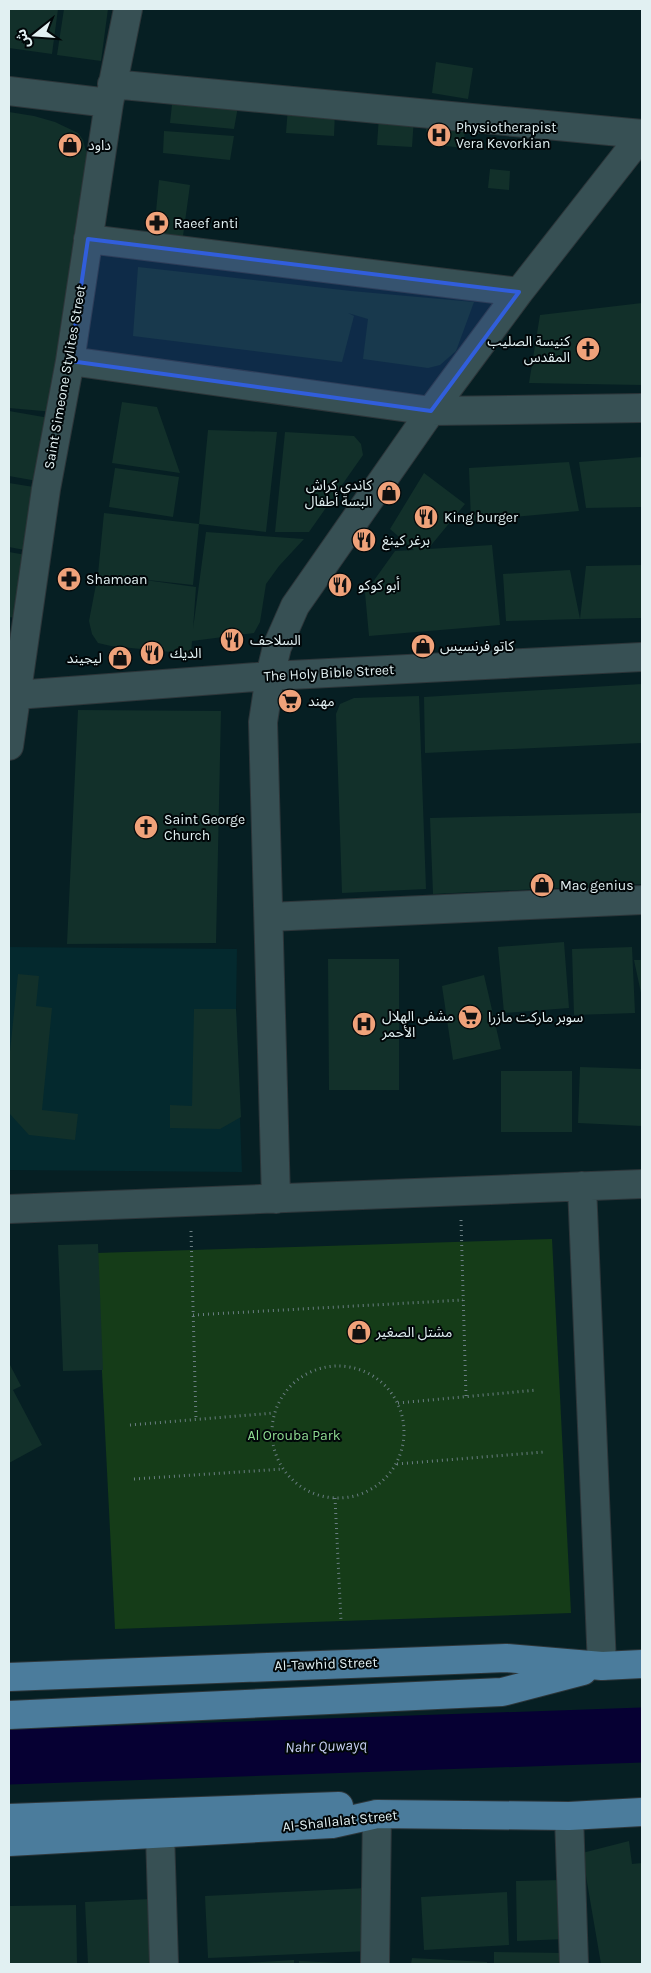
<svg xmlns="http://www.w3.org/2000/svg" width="651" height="1973" font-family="Karla,'Noto Sans Arabic',sans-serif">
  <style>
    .built { fill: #04292e }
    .green { fill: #153c18 }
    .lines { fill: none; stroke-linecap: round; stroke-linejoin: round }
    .river { stroke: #060033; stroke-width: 55 }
    .building { fill: #12302a }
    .minor-casing { stroke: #2d363a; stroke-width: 30 }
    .major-casing { stroke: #2d363a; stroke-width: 30 }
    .path { stroke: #6a7e82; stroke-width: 3; stroke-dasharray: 1 4; stroke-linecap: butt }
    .minor { stroke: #375054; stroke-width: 28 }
    .major { stroke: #4b7c9c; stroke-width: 28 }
    .marked { fill: #315edb; fill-opacity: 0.2; stroke: #315edb; stroke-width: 4; stroke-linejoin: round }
    .labels { text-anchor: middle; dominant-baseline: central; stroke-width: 4; stroke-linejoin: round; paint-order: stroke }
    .poi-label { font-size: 14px; fill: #e1f0f2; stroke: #010709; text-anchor: start }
    .street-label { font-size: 14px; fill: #e1f0f2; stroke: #010709 }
    .park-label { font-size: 14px; fill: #8fdb92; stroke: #010709 }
    .water-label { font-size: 15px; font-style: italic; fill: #c9d1f5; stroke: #010709 }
  </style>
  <rect width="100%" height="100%" fill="#061f23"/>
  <path class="built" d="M9 947 237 949 236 1009 242 1172 9 1170Z"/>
  <path class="green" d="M552 1239 571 1613 115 1629 96 1253Z"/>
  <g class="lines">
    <path class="river" d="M9 1757 642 1735"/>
  </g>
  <path class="building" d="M9 9H58L52 54 9 48Z
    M64 9H108L101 61 57 55Z
    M436 62 473 68 468 99 432 93Z
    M173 95 239 101 234 129 170 123Z
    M288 107 335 111 334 136 286 133Z
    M9 112 34 116 55 122 78 133 83 140 88 159 54 412 9 408Z
    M379 116 414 118 412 147 377 145Z
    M425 126 465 131 463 148 430 144Z
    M164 131 234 136 230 160 163 153Z
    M490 169 510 171 509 190 488 188Z
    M159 180 190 185 183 236 154 233Z
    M138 267 351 291 474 302 456 351 440 365 428 368 363 359 368 319 348 313 354 316 342 362 133 336Z
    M642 303V385L529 383 540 315Z
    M122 402 157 407 180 473 112 463Z
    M9 411 55 419 43 482 9 476Z
    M208 430 277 432 266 532 199 524Z
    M285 432 354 436 361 444 363 455 309 532H275Z
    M642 457V507L586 508 579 462Z
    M569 462 579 511 471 521 469 468Z
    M115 468 179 477 173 517 109 507Z
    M424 473 465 504 428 549 492 545 500 625 369 636 365 593 395 551 414 550 390 529Z
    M9 483 46 489 35 552 9 547Z
    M104 513 199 524 193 585 130 578 196 587 193 629 206 532 304 539 279 566 266 584 260 622 254 633 192 641 191 654 111 646 98 643 92 634 89 621 98 574Z
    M9 552 32 556 23 619 9 617Z
    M642 565V618L580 619 586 566Z
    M570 570 580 619 506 621 503 574Z
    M642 684V743L425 753 424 697Z
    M419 696 426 889 342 893 336 714 340 704 354 698Z
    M78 710 221 711 216 943 67 944Z
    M642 813V884L433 894 430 818Z
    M564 942 569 1008 504 1013 498 947Z
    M632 947 635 1013 574 1015 572 949Z
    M328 959H399V1090H329Z
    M634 960H642V993H641Z
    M18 974 39 976 36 1006 52 1008 42 1110 78 1114 75 1140 29 1135 9 1113V1061Z
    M484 975 501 1049 453 1060 442 986Z
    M194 1009H236L241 1117 220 1129 170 1128V1105L192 1106Z
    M580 1067 642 1069V1126L578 1123Z
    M501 1071H572V1132H501Z
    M98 1244 103 1370 63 1371 58 1245Z
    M9 1363 21 1386 13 1390 42 1445 9 1463Z
    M629 1841 632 1864 642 1863V1964H601L582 1853Z
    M562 1880 565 1939 517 1941 516 1881Z
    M367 1888 370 1951 208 1958 205 1896Z
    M507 1892 509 1945 424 1950 421 1897Z
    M151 1899 154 1964H88L85 1902Z
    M76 1905 77 1964H9V1906Z
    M494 1952 564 1953V1964H494Z
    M412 1958 487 1962V1964H411Z
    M294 1960V1964H245V1963Z
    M299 1961 339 1963V1964H299Z"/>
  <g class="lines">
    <g class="minor-casing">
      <path id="minor" d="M112 84 642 134
        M9 91 109 103
        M88 239 519 292
        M70 361 431 411 642 408
        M16 695 270 676 642 657
        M9 746 46 489 70 361 109 103 128 9
        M269 917 642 900
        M582 1186 602 1666
        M276 1199 263 722 270 676 277 647 295 606 431 411 519 292 642 135
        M9 1209 642 1184
        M569 1816 574 1964
        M160 1834 164 1964
        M375 1964 377 1814"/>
    </g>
    <g class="major-casing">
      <path id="major" d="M9 1677 506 1658 602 1666 642 1664
        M9 1715 502 1692 583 1671
        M9 1818 339 1806
        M9 1842 332 1824 377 1814 569 1816 642 1812"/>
    </g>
    <path class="path" d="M461 1220 466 1397
      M191 1231 196 1420
      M193 1315 463 1300
      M272 1432a66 66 0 1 1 132 0a66 66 0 1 1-132 0Z
      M398 1403 537 1390
      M130 1425 274 1413
      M397 1464 544 1452
      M134 1479 283 1469
      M335 1498 341 1621"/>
    <use href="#minor" class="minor"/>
    <use href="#major" class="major"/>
  </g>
  <path class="marked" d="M88 239 519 292 431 411 70 361Z"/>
  <defs>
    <g id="hospital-disc" transform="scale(1.25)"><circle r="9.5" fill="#f0a27a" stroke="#010709"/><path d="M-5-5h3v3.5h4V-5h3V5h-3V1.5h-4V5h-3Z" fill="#111"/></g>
    <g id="shop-disc" transform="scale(1.25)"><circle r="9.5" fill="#f0a27a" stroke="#010709"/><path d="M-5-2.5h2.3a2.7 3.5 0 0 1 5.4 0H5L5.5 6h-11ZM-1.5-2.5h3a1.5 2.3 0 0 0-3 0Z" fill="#111"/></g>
    <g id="pharmacy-disc" transform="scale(1.25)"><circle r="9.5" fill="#f0a27a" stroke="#010709"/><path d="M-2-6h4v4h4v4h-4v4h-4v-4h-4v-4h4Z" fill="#111"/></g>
    <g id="church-disc" transform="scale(1.25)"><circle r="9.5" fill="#f0a27a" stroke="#010709"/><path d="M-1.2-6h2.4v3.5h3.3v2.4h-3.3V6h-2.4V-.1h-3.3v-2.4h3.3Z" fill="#111"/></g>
    <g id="restaurant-disc" transform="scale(1.25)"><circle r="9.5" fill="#f0a27a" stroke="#010709"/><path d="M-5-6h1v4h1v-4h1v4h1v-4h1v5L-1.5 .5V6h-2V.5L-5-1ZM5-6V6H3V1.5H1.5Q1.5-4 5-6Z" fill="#111"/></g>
    <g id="supermarket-disc" transform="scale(1.25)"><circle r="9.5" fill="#f0a27a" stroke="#010709"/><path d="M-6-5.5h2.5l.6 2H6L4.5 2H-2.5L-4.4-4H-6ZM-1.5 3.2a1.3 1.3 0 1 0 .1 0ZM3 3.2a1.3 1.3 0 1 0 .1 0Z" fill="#111"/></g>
  </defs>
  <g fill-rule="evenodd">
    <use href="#hospital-disc" x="439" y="135"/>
    <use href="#shop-disc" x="70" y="145"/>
    <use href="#pharmacy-disc" x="157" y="223"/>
    <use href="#church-disc" x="588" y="349"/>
    <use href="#shop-disc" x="389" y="493"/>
    <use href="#restaurant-disc" x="426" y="517"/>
    <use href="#restaurant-disc" x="364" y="540"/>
    <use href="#pharmacy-disc" x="69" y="579"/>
    <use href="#restaurant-disc" x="340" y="585"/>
    <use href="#restaurant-disc" x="232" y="640"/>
    <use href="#shop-disc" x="423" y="646"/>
    <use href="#restaurant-disc" x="152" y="653"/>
    <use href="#shop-disc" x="120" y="658"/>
    <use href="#supermarket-disc" x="290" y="701"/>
    <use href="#church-disc" x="146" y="827"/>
    <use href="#shop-disc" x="542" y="885"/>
    <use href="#supermarket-disc" x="470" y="1017"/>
    <use href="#hospital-disc" x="364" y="1024"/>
    <use href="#shop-disc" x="359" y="1332"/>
  </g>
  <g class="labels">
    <g class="poi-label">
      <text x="456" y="127">Physiotherapist<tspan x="456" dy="16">Vera Kevorkian</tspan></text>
      <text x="88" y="145">داود</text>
      <text x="174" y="223">Raeef anti</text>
      <text x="570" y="341" text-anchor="end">كنيسة الصليب<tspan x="570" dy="16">المقدس</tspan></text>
      <text x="372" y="485" text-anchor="end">كاندي كراش<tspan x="372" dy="16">البسة أطفال</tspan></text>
      <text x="444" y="517">King burger</text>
      <text x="382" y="540">برغر كينغ</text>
      <text x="86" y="579">Shamoan</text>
      <text x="358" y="585">أبو كوكو</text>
      <text x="250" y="640">السلاحف</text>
      <text x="440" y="646">كاتو فرنسيس</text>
      <text x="170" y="653">الديك</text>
      <text x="102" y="658" text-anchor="end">ليجيند</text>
      <text x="308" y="701">مهند</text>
      <text x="164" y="819">Saint George<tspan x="164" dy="16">Church</tspan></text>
      <text x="560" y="885">Mac genius</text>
      <text x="382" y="1016">مشفى الهلال<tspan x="382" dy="16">الأحمر</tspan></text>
      <text x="488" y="1017">سوبر ماركت مازرا</text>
      <text x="376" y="1332">مشتل الصغير</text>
    </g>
    <g class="street-label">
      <text transform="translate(65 377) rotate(-80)">Saint Simeone Stylites Street</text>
      <text transform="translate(329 673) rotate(-3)">The Holy Bible Street</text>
      <text transform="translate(326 1664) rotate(-2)">Al-Tawhid Street</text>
      <text transform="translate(340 1821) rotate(-6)">Al-Shallalat Street</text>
    </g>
    <g class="park-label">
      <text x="294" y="1435">Al Orouba Park</text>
    </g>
    <g class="water-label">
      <text transform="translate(326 1746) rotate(-2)">Nahr Quwayq</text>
    </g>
  </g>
  <rect width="651" height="1973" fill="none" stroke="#e1f0f2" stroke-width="20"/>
  <g transform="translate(35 35) rotate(253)" stroke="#010709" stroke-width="4" paint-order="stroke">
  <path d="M0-4L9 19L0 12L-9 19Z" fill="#e1f0f2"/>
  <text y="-8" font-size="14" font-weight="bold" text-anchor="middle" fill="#e1f0f2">ش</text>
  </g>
</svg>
